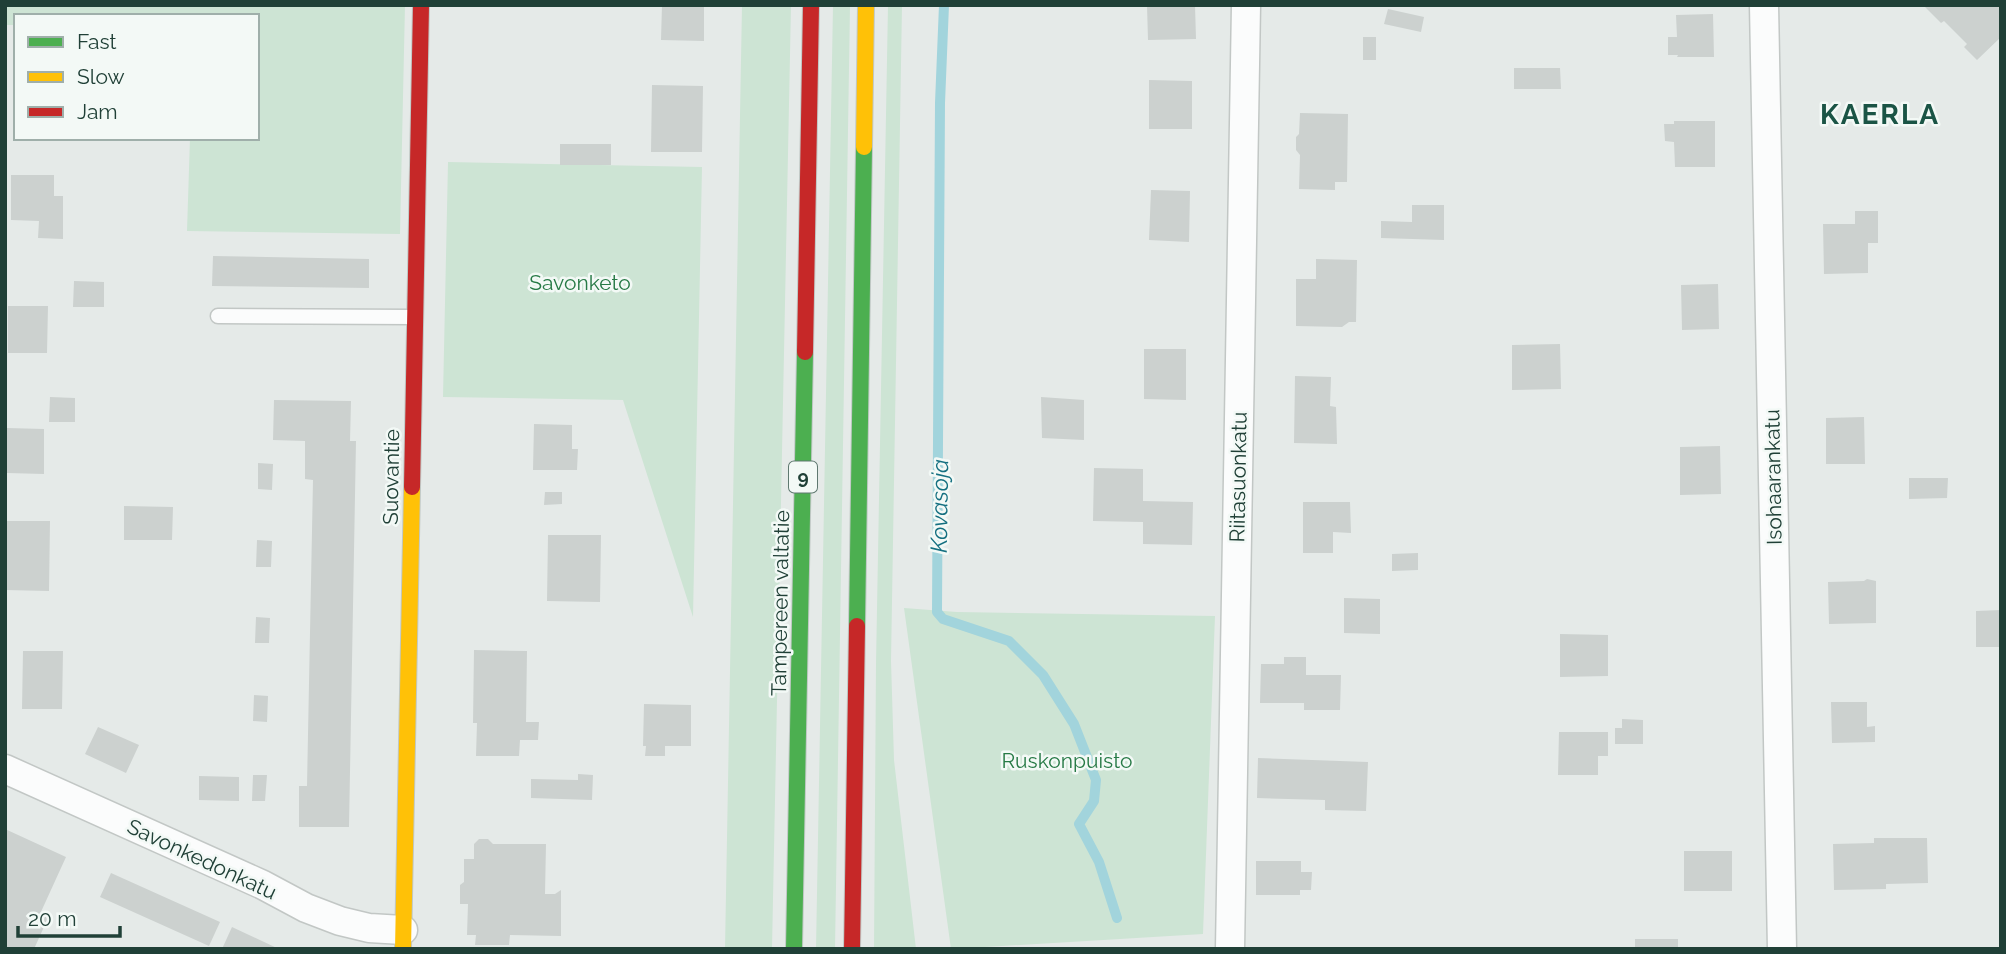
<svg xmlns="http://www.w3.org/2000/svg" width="2006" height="954" font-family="Raleway,sans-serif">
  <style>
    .green { fill: #cde4d4 }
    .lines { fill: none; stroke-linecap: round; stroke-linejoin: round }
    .stream { stroke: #a2d4dc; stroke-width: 10 }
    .building { fill: #ccd1cf }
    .lane-casing { stroke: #c2c7c5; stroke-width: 17 }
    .street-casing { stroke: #c2c7c5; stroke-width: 31 }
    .fast-casing { stroke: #c0c8c5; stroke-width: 18 }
    .slow-casing { stroke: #c0c8c5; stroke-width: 18 }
    .jam-casing { stroke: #c0c8c5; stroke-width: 18 }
    .lane { stroke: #fbfcfc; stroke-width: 14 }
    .street { stroke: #fbfcfc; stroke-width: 28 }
    .fast { stroke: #4caf50; stroke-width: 16 }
    .slow { stroke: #ffc107; stroke-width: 16 }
    .jam { stroke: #c62828; stroke-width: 16 }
    .labels { text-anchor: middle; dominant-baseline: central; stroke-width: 5; stroke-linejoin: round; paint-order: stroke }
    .shield { fill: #f3f9f6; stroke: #5f7870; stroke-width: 2 }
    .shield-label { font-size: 19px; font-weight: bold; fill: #204037 }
    .park-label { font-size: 21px; fill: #277a46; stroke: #f3f9f6 }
    .street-label { font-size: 21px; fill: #204037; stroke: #f3f9f6 }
    .water-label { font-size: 23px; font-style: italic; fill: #157081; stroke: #f3f9f6 }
    .district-label { font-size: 28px; font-weight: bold; letter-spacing: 2px; fill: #1a5445; stroke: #f3f9f6 }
  </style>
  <rect width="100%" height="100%" fill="#e5eae8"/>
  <path class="green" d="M5 5H405L400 234 187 231 190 138H257V16H16V25H5Z
    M742 5H791L772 949H725Z
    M833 5H850L835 949H816Z
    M888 5H902L891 661 894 760 916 949H874L876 664Z
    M448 162 702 167 693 617 623 400 443 397Z
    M904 608 957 612 1215 616 1203 934 951 949Z"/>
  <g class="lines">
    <path class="stream" d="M944 5 940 103 937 612 943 619 1009 641 1043 675 1074 724 1096 780 1094 801 1079 824 1099 862 1117 918"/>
  </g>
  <path class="building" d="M662 5H704V41L661 40Z
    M1147 5H1195L1196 39 1148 40Z
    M1923 5H1999L2001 7 1999 15 2001 17V37L1977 60 1964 47 1967 44 1944 21 1941 23Z
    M1388 9 1424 17 1421 32 1384 24Z
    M1713 14 1714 57H1677L1678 55H1668V37H1677L1676 15Z
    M1363 37H1376V60H1363Z
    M1514 68H1560L1561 89H1514Z
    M1149 80 1192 81V129H1149Z
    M652 85 703 86 702 152H651Z
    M1300 113 1348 114 1347 182H1335V190L1299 189 1300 155 1296 150V137L1299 134Z
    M1674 121H1715V167H1675L1674 142 1665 141 1664 124H1674Z
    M560 144H611V165H560Z
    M11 175H54V196H63V239L38 238 39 221 11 220Z
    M1151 190 1190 191 1189 242 1149 240Z
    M1412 205H1444V240L1381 238V221L1412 222Z
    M1855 211H1878V243H1868V273L1824 274 1823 224H1855Z
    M213 256 369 259V288L212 286Z
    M1316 259 1357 260 1356 322H1349L1342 327 1296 326V279H1316Z
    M74 281 104 282V307H73Z
    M1718 284 1719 329 1682 330 1681 285Z
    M8 306H48L47 353H8Z
    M1560 344 1561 389 1512 390V345Z
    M1144 349H1186V400L1144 399Z
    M1295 376 1331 377 1330 406 1336 407 1337 444 1294 443Z
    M50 397 75 398V422H49Z
    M1041 397 1084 400V440L1042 438Z
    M274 400 351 401 350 441H356L349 827H299V786H307L313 480 305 479V441L273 440Z
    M1864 417 1865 464H1826V418Z
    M534 424 572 425V449H578L577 470H533Z
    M7 428 44 429V474L7 473Z
    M1720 446 1721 494 1680 495V447Z
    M258 463 273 464 272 490 258 489Z
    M1094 468 1143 469V501L1193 502 1192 545 1143 544V522L1093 521Z
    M1909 478H1948L1947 498 1909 499Z
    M545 492H562V504L544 505Z
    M1303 502H1350L1351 533 1333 532V553H1303Z
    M124 506 173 507 172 540H124Z
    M5 521H50L49 591 5 590Z
    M548 535H601L600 602 547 601Z
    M257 540 272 541 271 567H256Z
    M1418 553V570L1392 571V554Z
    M1867 579 1876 581V623L1829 624 1828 582 1864 581Z
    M1344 598 1380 599V634L1344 633Z
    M2001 610V647H1976V611Z
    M256 617 270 618 269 643H255Z
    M1560 634 1608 635V676L1560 677Z
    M474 650 527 651 526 722H539L538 740H520L519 756H476L477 723H473Z
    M23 651H63L62 709H22Z
    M1284 657H1306V675H1341L1340 710H1304V703H1260L1261 664H1284Z
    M254 695 268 696 267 722 253 721Z
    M1831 702H1867V727L1875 726V742L1832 743Z
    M644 704 691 705V746H665V756H645L646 746H643Z
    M1622 719 1643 720V744H1615V728H1622Z
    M98 727 139 745 126 773 85 754Z
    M1559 732H1608V756H1598V775H1558Z
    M1258 758 1368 762 1366 811 1325 810V800L1257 798Z
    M578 774 593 775 592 800 531 798V779L578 780Z
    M253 775H267L265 801H252Z
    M199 776 239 777V801L199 800Z
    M5 829 66 857 40 914 48 918 34 949H5Z
    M1874 838H1927L1928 883 1886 884V889L1834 890 1833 844 1874 843Z
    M479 839H488L493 844H546L545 894H555L561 890V936L510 935 509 945H475L476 935H467L468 904H460V885L464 882V859H474V844Z
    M1684 851H1732V891H1684Z
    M1256 861H1301V872H1312L1311 890H1300V895H1256Z
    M111 873 220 922 209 946 100 897Z
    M232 927 279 949H222Z
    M1635 939H1678V949H1635Z"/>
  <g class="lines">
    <g class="lane-casing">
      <path id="lane" d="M218 316 414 317"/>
    </g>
    <g class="street-casing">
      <path id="street" d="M1764 5 1782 949
        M5 769 263 885 306 908 340 921 369 928 403 930
        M1230 949 1246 5"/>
    </g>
    <g class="fast-casing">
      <path id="fast" d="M857 626 864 147
        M794 949 805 352"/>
    </g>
    <g class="slow-casing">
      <path id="slow" d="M864 147 866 5
        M403 949 412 487"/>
    </g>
    <g class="jam-casing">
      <path id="jam" d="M805 352 811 5
        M412 487 421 5
        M852 949 857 626"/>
    </g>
    <use href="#lane" class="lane"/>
    <use href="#street" class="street"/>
    <use href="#fast" class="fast"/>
    <use href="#slow" class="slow"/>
    <use href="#jam" class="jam"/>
  </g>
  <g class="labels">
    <rect class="shield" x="789" y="461.5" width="28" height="31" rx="5"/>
    <g class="shield-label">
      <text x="803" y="477">9</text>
    </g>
    <g class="park-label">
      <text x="580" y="282">Savonketo</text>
      <text x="1067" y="760">Ruskonpuisto</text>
    </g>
    <g class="street-label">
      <text transform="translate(391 477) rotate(-89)">Suovantie</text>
      <text transform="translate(1238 477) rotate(-89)">Riitasuonkatu</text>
      <text transform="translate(1773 477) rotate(-91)">Isohaarankatu</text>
      <text transform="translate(780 603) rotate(-89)">Tampereen valtatie</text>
      <text transform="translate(202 859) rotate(25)">Savonkedonkatu</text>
    </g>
    <g class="water-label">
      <text transform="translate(939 506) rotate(-89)">Kovasoja</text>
    </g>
    <g class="district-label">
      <text x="1880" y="114">KAERLA</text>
    </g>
  </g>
  <rect width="2006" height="954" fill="none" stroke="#204037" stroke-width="14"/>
  <rect x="14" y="14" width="245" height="126" fill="#f3f9f6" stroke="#9fafaa" stroke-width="2"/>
  <rect x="28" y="37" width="35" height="10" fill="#4caf50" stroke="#9fafaa" stroke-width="2"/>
  <text x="77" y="49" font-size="21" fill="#204037">Fast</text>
  <rect x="28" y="72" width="35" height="10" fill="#ffc107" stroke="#9fafaa" stroke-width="2"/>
  <text x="77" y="84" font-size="21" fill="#204037">Slow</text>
  <rect x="28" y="107" width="35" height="10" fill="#c62828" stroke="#9fafaa" stroke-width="2"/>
  <text x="77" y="119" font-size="21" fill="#204037">Jam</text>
  <path d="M18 926v10h102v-10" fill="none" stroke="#204037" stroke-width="3.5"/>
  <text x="28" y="926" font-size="21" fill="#204037" stroke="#f3f9f6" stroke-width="5" paint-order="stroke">20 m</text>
</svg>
